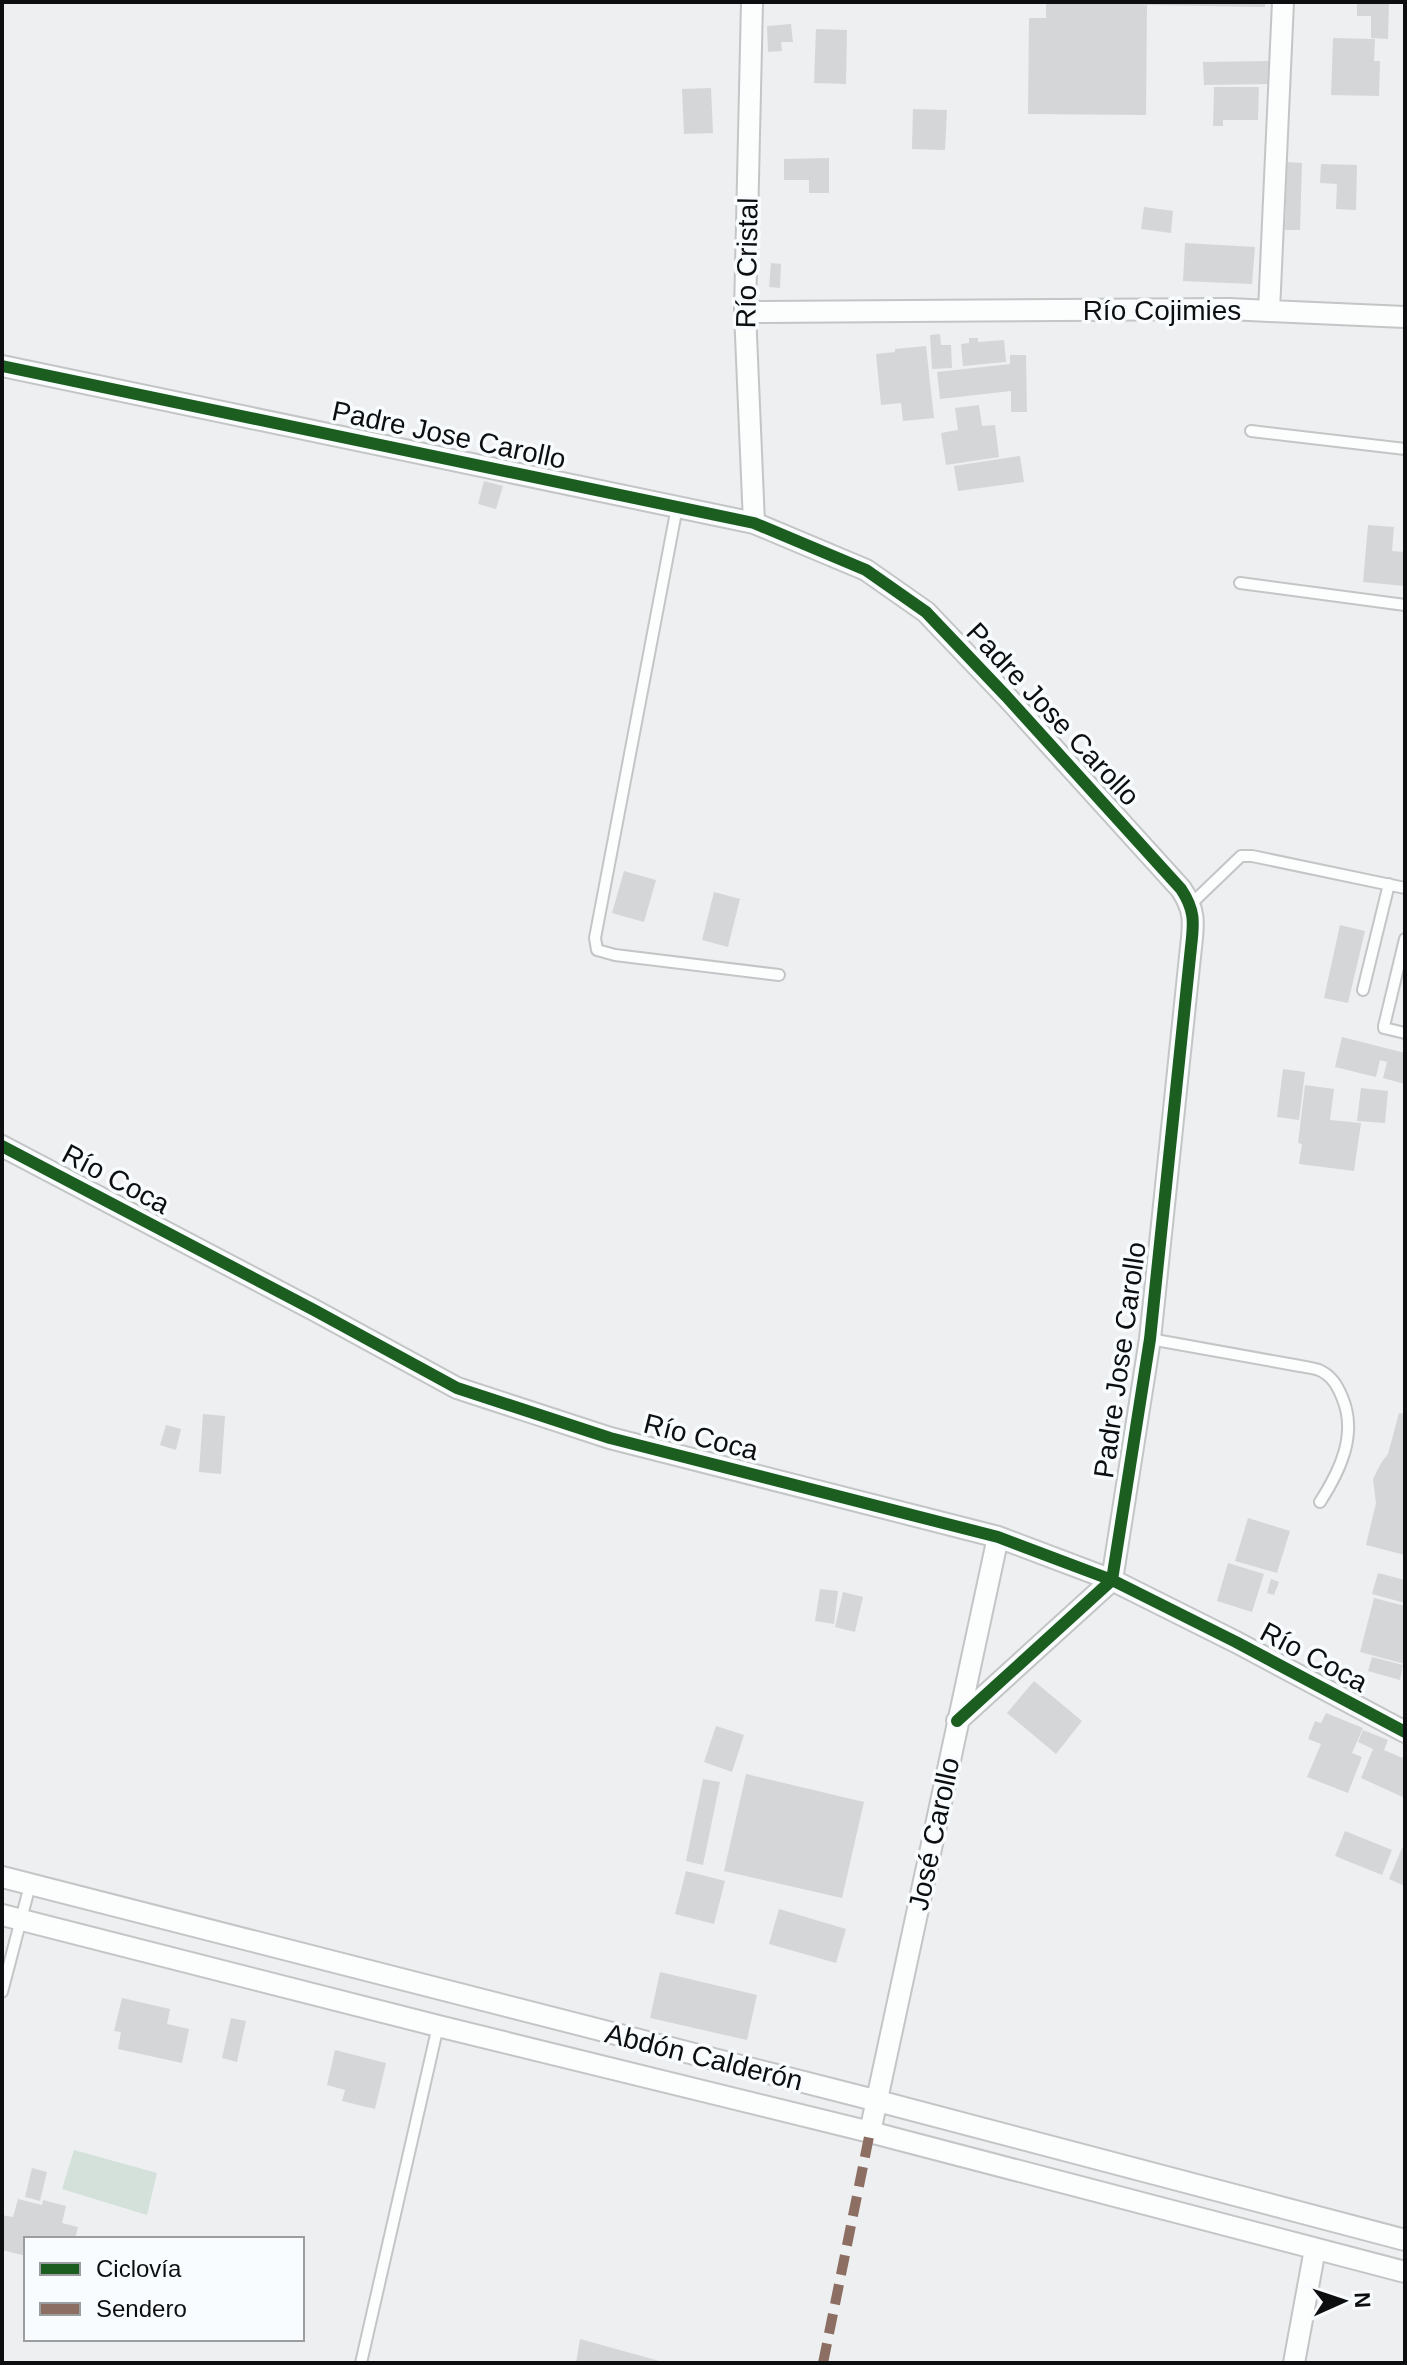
<svg xmlns="http://www.w3.org/2000/svg" width="1407" height="2365" font-family="Helvetica,sans-serif">
  <style>
    .green { fill: #d3e1da }
    .building { fill: #d5d6d8 }
    .lines { fill: none; stroke-linecap: round; stroke-linejoin: round }
    .lane-casing { stroke: #c3c5c6; stroke-width: 14 }
    .street-casing { stroke: #c3c5c6; stroke-width: 24 }
    .lane { stroke: #fcfdfd; stroke-width: 10 }
    .street { stroke: #fcfdfd; stroke-width: 20 }
    .quiet { stroke: #8d6e63; stroke-width: 10; stroke-dasharray: 20 10; stroke-linecap: butt }
    .cycleway-casing { stroke: #f9fcfe; stroke-width: 17 }
    .cycleway { stroke: #1b5e20; stroke-width: 12 }
    .labels { text-anchor: middle; dominant-baseline: central; stroke-width: 7; stroke-linejoin: round; paint-order: stroke }
    .street-label { font-size: 28px; fill: #0d0e0f; stroke: #f9fcfe }
  </style>
  <rect width="100%" height="100%" fill="#edeff1"/>
  <path class="green" d="M74 2150 157 2173 147 2215 62 2189Z"/>
  <path class="building" d="M1046 2H1265V7L1147 5 1146 115 1028 114 1029 18H1046Z
    M1362 2H1389L1388 39 1371 38V16H1357V3Z
    M791 24 793 42H781L782 51 768 52 767 26Z
    M816 29 847 30 846 84 814 83Z
    M1333 38 1375 39 1374 61H1380L1379 96 1331 95Z
    M1269 61V84L1204 85 1203 62Z
    M1214 87H1259L1258 120H1223V126H1213Z
    M711 88 713 133 684 134 682 89Z
    M913 109 947 110 945 150 912 149Z
    M829 158V193H809V180H784V159Z
    M1287 162 1302 163 1300 230H1285Z
    M1321 164 1357 165 1356 210 1336 209 1337 184 1320 183Z
    M1144 207 1173 211 1171 233 1141 229Z
    M1185 243 1255 247 1252 284 1183 281Z
    M771 263 781 264 780 288 769 287Z
    M940 334 941 345H951L952 368 932 369 930 335Z
    M969 338H978V342L1004 340 1006 362 963 366 961 344 969 343Z
    M926 346 934 418 903 421 901 403 881 405 876 354 895 352V349Z
    M1010 355H1026L1027 412H1011V391L940 399 937 372 1010 364Z
    M979 405 982 426 995 425 999 457 946 465 941 433 958 430 955 408Z
    M1020 456 1024 482 958 491 954 466Z
    M484 481 503 486 496 509 478 504Z
    M1368 525 1394 527 1392 551 1405 552V586L1363 582Z
    M624 871 656 880 644 922 612 913Z
    M714 892 740 899 728 947 702 940Z
    M1340 925 1365 931 1348 1003 1324 998Z
    M1342 1037 1405 1053V1084L1383 1078 1387 1062 1380 1060 1376 1077 1335 1067Z
    M1283 1069 1305 1072 1299 1120 1277 1117Z
    M1305 1085 1334 1089 1330 1120 1361 1123 1354 1171 1299 1164 1302 1144 1298 1143Z
    M1361 1088 1388 1091 1385 1123 1357 1121Z
    M1399 1413 1405 1414V1555L1366 1545 1376 1503 1373 1479 1381 1463 1388 1454Z
    M203 1414 225 1416 221 1474 199 1472Z
    M166 1425 181 1429 176 1450 160 1445Z
    M1248 1518 1290 1531 1277 1573 1235 1561Z
    M1228 1563 1264 1574 1252 1612 1217 1601Z
    M1378 1573 1405 1580V1603L1372 1594Z
    M1271 1579 1279 1582 1274 1595 1267 1593Z
    M820 1589 838 1591 834 1624 815 1621Z
    M843 1592 863 1597 855 1632 835 1627Z
    M1374 1598 1405 1606V1664L1360 1652Z
    M1372 1657 1403 1665 1400 1680 1368 1671Z
    M1034 1681 1082 1721 1056 1754 1007 1713Z
    M1326 1713 1363 1728 1352 1753 1362 1757 1348 1793 1307 1777 1321 1744 1308 1739 1315 1721 1321 1723Z
    M716 1726 744 1735 732 1772 704 1762Z
    M1363 1730 1388 1740 1384 1750 1405 1759V1798L1361 1778 1373 1749 1358 1742Z
    M746 1774 864 1802 842 1898 724 1871Z
    M703 1779 720 1782 703 1865 686 1861Z
    M1345 1831 1392 1850 1382 1875 1335 1856Z
    M1402 1848 1405 1849V1886L1389 1879Z
    M686 1871 725 1881 714 1924 675 1914Z
    M779 1909 846 1929 836 1963 769 1944Z
    M660 1972 757 1995 747 2040 650 2018Z
    M122 1998 170 2009 167 2024 189 2029 182 2063 118 2049 121 2032 114 2031Z
    M231 2018 246 2021 237 2062 222 2058Z
    M335 2050 386 2063 375 2109 342 2101 345 2090 327 2085Z
    M32 2168 47 2172 40 2201 25 2197Z
    M18 2199 42 2205 43 2200 66 2206 62 2223 78 2227 75 2239H26V2256L2 2250V2215L13 2217Z
    M580 2339 663 2362V2363H576Z"/>
  <g class="lines">
    <g class="lane-casing">
      <path id="lane" d="M1251 431 1405 449
        M677 507 595 938 597 950 615 955 779 975
        M1240 583 1405 605
        M1191 904 1241 856H1252L1405 888
        M1405 939 1384 1026V1028L1405 1033
        M1363 990 1389 884
        M1150 1339 1300 1366C1306 1367 1313 1368 1319 1370 1332 1376 1337 1385 1342 1397 1358 1434 1340 1471 1320 1502
        M2 1992 30 1885
        M361 2363 438 2026"/>
    </g>
    <g class="street-casing">
      <path id="street" d="M752 2 745 312 754 523
        M1269 311 1405 317
        M745 312 1230 309 1269 311 1283 2
        M2 366 754 523 866 570 926 612 1006 696 1181 889C1195 910 1194 922 1191 947L1150 1339 1112 1580 957 1721
        M2 1146 314 1310 457 1388 610 1438 998 1537 1112 1580 1236 1642 1405 1732
        M2 1877 878 2101 1405 2240
        M2 1915 438 2026 870 2132 1405 2272
        M870 2132 998 1537
        M1294 2363 1315 2249"/>
    </g>
    <use href="#lane" class="lane"/>
    <use href="#street" class="street"/>
    <path class="quiet" d="M823 2363 870 2132"/>
    <g class="cycleway-casing">
      <path id="cycleway" d="M2 366 754 523 866 570 926 612 1006 696 1181 889C1195 910 1194 922 1191 947L1150 1339 1112 1580 957 1721
        M2 1146 314 1310 457 1388 610 1438 998 1537 1112 1580 1236 1642 1405 1732"/>
    </g>
    <use href="#cycleway" class="cycleway"/>
  </g>
  <g class="labels">
    <g class="street-label">
      <text transform="translate(747 263) rotate(-89)">Río Cristal</text>
      <text x="1162" y="310">Río Cojimies</text>
      <text transform="translate(449 435) rotate(12)">Padre Jose Carollo</text>
      <text transform="translate(1053 714) rotate(47)">Padre Jose Carollo</text>
      <text transform="translate(116 1179) rotate(28)">Río Coca</text>
      <text transform="translate(1120 1360) rotate(-82)">Padre Jose Carollo</text>
      <text transform="translate(701 1437) rotate(14)">Río Coca</text>
      <text transform="translate(1314 1657) rotate(28)">Río Coca</text>
      <text transform="translate(934 1834) rotate(-78)">José Carollo</text>
      <text transform="translate(704 2057) rotate(14)">Abdón Calderón</text>
    </g>
  </g>
  <rect width="1407" height="2365" fill="none" stroke="#0d0e0f" stroke-width="8"/>
  <rect x="24" y="2237" width="280" height="104" fill="#f9fcfe" stroke="#9b9d9e" stroke-width="2"/>
  <rect x="40" y="2263" width="40" height="12" fill="#1b5e20" stroke="#9b9d9e" stroke-width="2"/>
  <text x="96" y="2277" font-size="24" fill="#0d0e0f">Ciclovía</text>
  <rect x="40" y="2303" width="40" height="12" fill="#8d6e63" stroke="#9b9d9e" stroke-width="2"/>
  <text x="96" y="2317" font-size="24" fill="#0d0e0f">Sendero</text>
  <g transform="translate(1343 2301) rotate(87)" stroke="#f9fcfe" stroke-width="6" paint-order="stroke">
  <path d="M0-6L14 30L0 20L-14 30Z" fill="#0d0e0f"/>
  <text y="-12" font-size="22" font-weight="bold" text-anchor="middle" fill="#0d0e0f">N</text>
  </g>
</svg>
